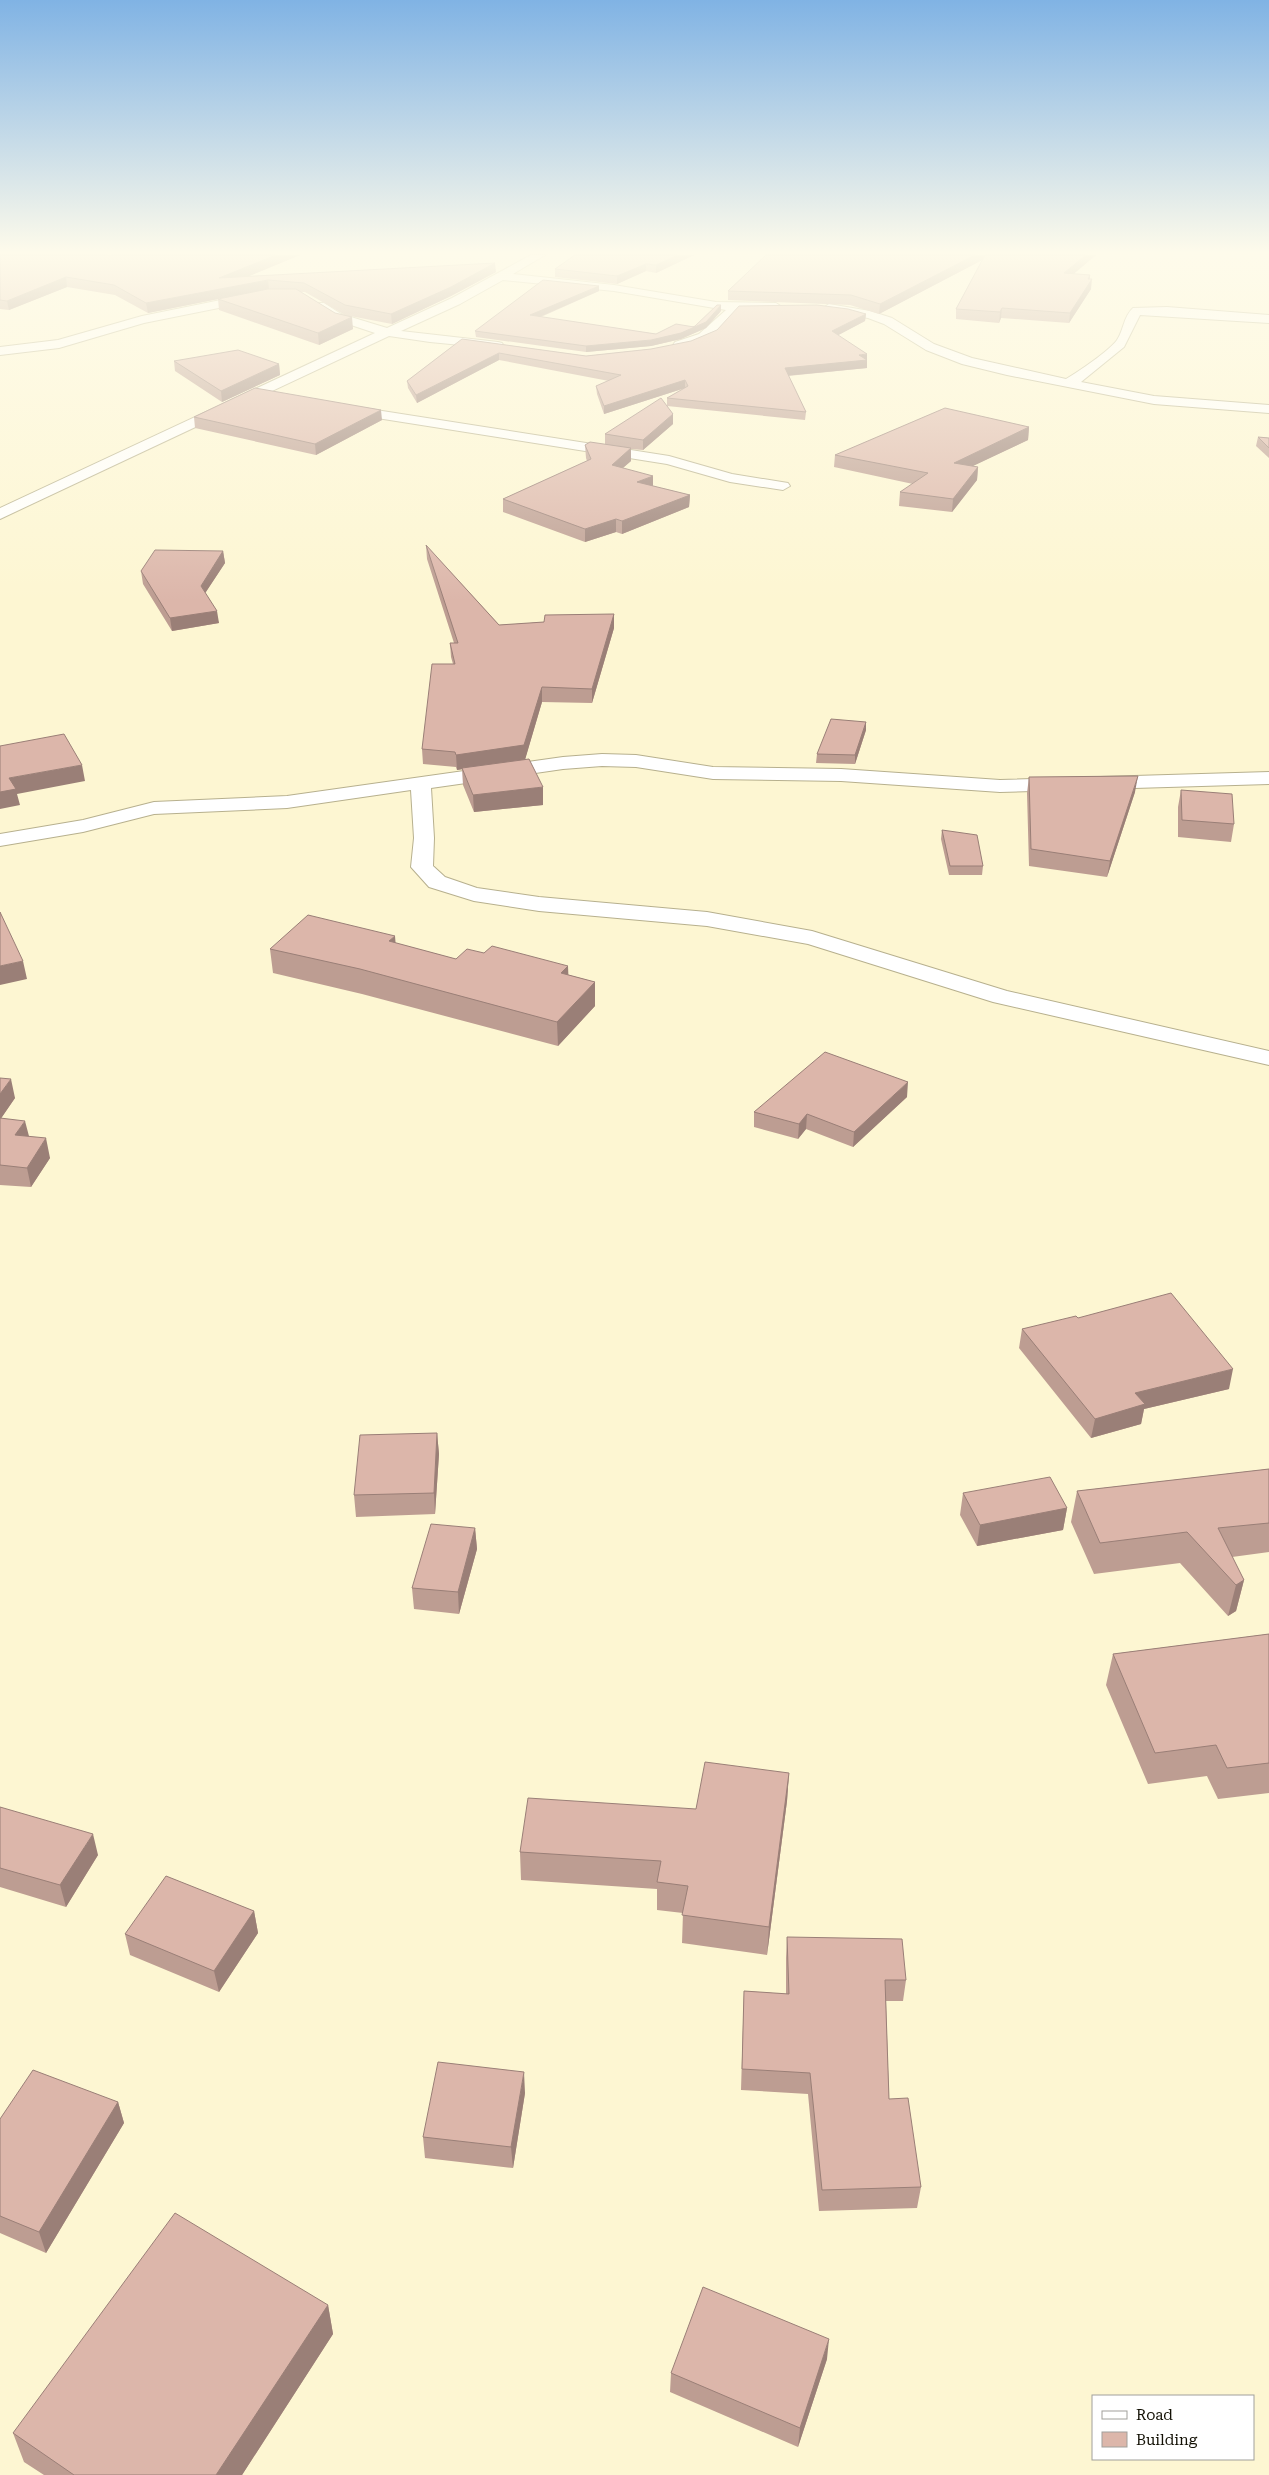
<svg xmlns="http://www.w3.org/2000/svg" width="1269" height="2475" font-family="'Roboto Serif',serif">
  <style>
    .lines { fill: none; stroke-linecap: round; stroke-linejoin: round }
    .minor-casing { stroke: #b7b08e; stroke-width: 2 }
    .minor { fill: #fff; fill-rule: evenodd }
    .wall { fill: #bd9d92; fill-rule: evenodd }
    .shaded-wall { fill: #9a7f77 }
    .building { fill: #dcb6aa; stroke: #9a7f77 }
  </style>
  <rect width="100%" height="100%" fill="#fdf6d2"/>
  <g class="lines">
    <g class="minor-casing">
      <path id="minor" d="M531 255H545L513 274 614 285 716 302 776 303 782 307 776 311 739 310 708 339 679 349 675 348 673 345 675 342 699 334 726 310 614 291 503 280 460 304 401 331 498 342 502 343 504 346 502 349 430 342 389 336 0 519V508L375 333 333 319 316 309 314 306 316 303H324L341 314 387 328 452 298Z
        M255 293 259 294V300L144 323 59 348 0 355V347L58 340 142 316Z
        M829 304 870 311 892 318 934 344 972 358 1066 379C1078 372 1109 351 1117 340 1124 330 1123 317 1133 308L1167 307 1269 315V323L1140 315 1124 347 1081 382 1154 396 1269 405V413L1154 404 1007 375 962 364 926 350 884 324 868 318 825 311 823 308Z
        M344 405 669 456 732 474 788 483 790 486 783 490 730 482 667 464 339 412 337 409Z
        M602 754 636 755 713 767 841 769 1000 780 1269 772V784L1000 792 841 781 713 779 636 767 602 766 563 769 431 788 434 838 433 866 445 877 477 888 539 897 707 912 812 931 1007 991 1269 1051V1065L993 1002 808 944 707 926 539 911 474 901 429 887 411 867 414 838 411 790 287 808 154 814 83 832 0 846V834L83 820 154 802 287 796 563 757Z"/>
    </g>
    <use href="#minor" class="minor"/>
  </g>
  <path class="wall" d="M0 255 110 256 113 255H300L247 277 496 272 451 296 392 324 350 316 353 329 319 345 219 310 218 299 148 313 115 295 67 287 9 310 0 309ZM301 292H305L345 315 335 313Z
    M575 255H694L656 273 646 271 617 284 555 277V269Z
    M766 255H1096L1073 274 1090 275V279L1091 289 1069 323 1001 318 999 323 956 319V309L982 260 879 314 850 305 728 300V291Z
    M599 286V291L541 317 656 334 694 327 721 311 706 328 681 339 651 346 586 352 476 337 475 331Z
    M866 314 865 321 838 335 867 360V368L788 376 806 412 805 420 667 406 673 424 643 450 631 449V461L623 468 653 486 690 495 689 507 622 534 616 532 585 542 503 512V499L587 461 586 458 585 445H605V434L667 406V398L685 388 604 414 597 394 596 386 609 381 499 360 417 403 408 388 407 381 462 339 586 356 651 349Z
    M174 361 279 364 280 375 222 402 175 371Z
    M194 417 382 420 316 455 195 428Z
    M1029 427 1028 440 972 466 978 467 977 480 952 512 899 506 900 492 913 484 834 467 835 455Z
    M1258 437 1269 438V458L1256 446Z
    M426 545 499 625 544 622 614 614V628L592 703 542 702 525 759 543 805 474 812 463 785 462 769 457 770 456 767 423 764 422 749 453 664 451 657 450 643H454L427 559Z
    M223 551 225 563 205 593 219 623 172 631 143 584 141 571Z
    M866 722V730L855 764 816 763 817 754Z
    M1029 777 1135 792 1107 877 1029 866 1027 793Z
    M1181 790 1234 824 1231 842 1178 837V807Z
    M942 830 983 866 982 875H949L941 839Z
    M395 943 456 959 569 975 595 982V1006L558 1046 362 994 273 973 270 949Z
    M0 1078 15 1098 1 1118 29 1137 50 1158 31 1187 0 1185Z
    M907 1097 853 1147 806 1129 798 1139 754 1127V1112Z
    M1078 1318 1229 1389 1144 1409 1141 1424 1091 1438 1019 1348 1022 1329Z
    M437 1433 439 1454 435 1514 356 1517 354 1495Z
    M1269 1469V1552L1232 1557 1244 1580 1236 1611 1228 1616 1180 1563 1094 1574 1071 1522 1077 1491Z
    M963 1493 1067 1508 1063 1530 977 1546 960 1515Z
    M475 1528 477 1549 459 1614 414 1609 412 1588Z
    M1269 1634V1793L1218 1799 1207 1776 1148 1784 1106 1685 1113 1654Z
    M789 1773 787 1801 767 1955 682 1943 683 1913 657 1910V1889L521 1880 520 1852 696 1809Z
    M0 1807 98 1855 66 1907 0 1887Z
    M254 1911 258 1933 219 1992 130 1955 125 1934Z
    M787 1937 906 1980 903 2001H886L889 2099 921 2187 917 2208 819 2211 808 2094 741 2090 744 1991 786 1994V1958Z
    M525 2093 513 2168 425 2158 423 2137Z
    M118 2102 124 2123 46 2253 0 2233V2119Z
    M328 2305 333 2334 242 2475H44L24 2462 13 2433Z
    M827 2359 798 2447 670 2392 671 2373Z"/>
  <path class="shaded-wall" d="M276 255H300L220 288 219 278Z
    M678 255H694L656 273V265Z
    M975 255H988V257L879 314 880 304Z
    M1086 255H1096L1063 283 1064 273Z
    M495 263 496 272 451 296 392 324 391 314Z
    M646 264V271L617 284V276Z
    M1090 275 1089 284 1092 279 1091 289 1069 323 1070 313Z
    M66 277 67 287 9 310 7 301Z
    M268 280 269 289 148 313 146 303Z
    M599 286V291L530 321V315Z
    M721 305V311L706 328 681 339 651 346 586 352V346L651 340 706 322Z
    M1002 308 1001 318 999 323 1000 312Z
    M866 314 865 321 831 339 832 331Z
    M352 317 353 329 319 345 318 333Z
    M499 353V360L417 403 416 395Z
    M867 354V368L784 376 785 368Z
    M279 364 280 375 222 402 221 391Z
    M685 380V388L604 414V406Z
    M381 410 382 420 316 455 315 444Z
    M673 414V424L643 450V440Z
    M1029 427 1028 440 952 476 954 463Z
    M631 448V461L612 477V465Z
    M978 467 977 480 952 512 953 499Z
    M653 476V488L637 482Z
    M690 495 689 507 622 534V521Z
    M616 519V532L585 542V529Z
    M223 551 225 563 202 598 201 586Z
    M217 611 219 623 172 631 170 618Z
    M614 614V628L592 703V689Z
    M542 687V702L525 760 457 770 456 755Z
    M866 722V730L855 764V755Z
    M82 765 85 781 17 794 20 805 0 809V792L9 778Z
    M1138 776 1135 792 1107 877 1110 861Z
    M543 787V805L474 812 473 795Z
    M395 936 397 960 389 941Z
    M23 961 27 979 0 985V966Z
    M568 966 569 990 561 973Z
    M595 982V1006L558 1046 557 1022Z
    M11 1079 15 1098 0 1120V1094Z
    M908 1082 907 1097 853 1147 854 1132Z
    M807 1114 806 1129 798 1139 799 1124Z
    M25 1121 30 1140 15 1135Z
    M46 1138 50 1158 31 1187 27 1168Z
    M1233 1369 1229 1389 1144 1409 1141 1424 1091 1438 1095 1419 1135 1393Z
    M437 1433 439 1454 435 1514 434 1493Z
    M1067 1508 1063 1530 977 1546 980 1525Z
    M475 1528 477 1549 459 1614 458 1592Z
    M1244 1580 1236 1611 1228 1616 1236 1585Z
    M789 1773 787 1801 767 1955 769 1927Z
    M93 1834 98 1855 66 1907 60 1885Z
    M254 1911 258 1933 219 1992 214 1971Z
    M524 2072 525 2093 513 2168 511 2147Z
    M118 2102 124 2123 46 2253 39 2232Z
    M328 2305 333 2334 242 2475H216Z
    M829 2339 827 2359 798 2447 800 2428Z"/>
  <path class="building" d="M0 255H107L110 256 113 255H276L219 278 495 263 451 287 391 314 345 305 304 283 268 280 146 303 114 285 66 277 7 301 0 300Z
    M575 255H678L656 265 646 264 617 276 555 269Z
    M766 255H975L880 304 851 295 728 291Z
    M985 255H1086L1064 273 1090 275 1088 279H1092L1070 313 1002 308 1000 312 956 309Z
    M543 280 599 286 530 315 656 334 676 324 694 327 717 305H721L706 322 681 333 651 340 586 346 475 331Z
    M268 289H296L335 313 352 317 318 333 218 299Z
    M817 305 848 309 866 314 832 331 867 354 859 355 867 360 785 368 806 412 667 398 688 386 685 380 604 406 596 386 621 375 499 353 416 395 407 381 462 339 586 356 651 349 691 341 717 330 739 306Z
    M238 350 279 364 221 391 174 361Z
    M255 388 381 410 315 444 194 417Z
    M661 398 673 414 643 440 605 434Z
    M945 408 1029 427 954 463 978 467 953 499 900 492 928 473 835 455Z
    M1258 437 1269 438V448Z
    M590 442 631 448 612 465 653 476 637 482 690 495 622 521 616 519 585 529 503 499 591 459 585 445Z
    M426 545 499 625 544 622 545 615 614 614 592 689 542 687 524 745 456 755 455 752 422 749 432 664H455L450 643H458Z
    M155 550 223 551 201 586 217 611 170 618 141 571Z
    M831 719 866 722 855 755 817 754Z
    M64 734 82 765 9 778 16 789 0 792V746Z
    M529 759 543 787 473 795 462 768Z
    M1138 776 1110 861 1031 849 1029 777Z
    M1181 790 1232 794 1234 824 1182 820Z
    M942 830 977 835 983 866H950Z
    M0 912 23 961 0 966Z
    M308 915 395 936 389 941 456 959 467 949 484 953 492 946 568 966 561 973 595 982 557 1022 360 969 270 949Z
    M825 1052 908 1082 854 1132 807 1114 799 1124 754 1112Z
    M0 1078 11 1079 0 1094Z
    M0 1118 25 1121 15 1135 46 1138 27 1168 0 1165Z
    M1171 1293 1233 1369 1135 1393 1145 1404 1095 1419 1022 1329 1076 1316 1078 1318Z
    M437 1433 434 1493 354 1495 360 1435Z
    M1269 1469V1523L1218 1528 1244 1580 1236 1585 1187 1532 1100 1543 1077 1491Z
    M1050 1477 1067 1508 980 1525 963 1493Z
    M431 1524 475 1528 458 1592 412 1588Z
    M1269 1634V1763L1227 1768 1216 1745 1155 1753 1113 1654Z
    M705 1762 789 1773 769 1927 682 1915 688 1886 657 1882 661 1861 520 1852 528 1798 696 1809Z
    M0 1807 93 1834 60 1885 0 1868Z
    M166 1876 254 1911 214 1971 125 1934Z
    M787 1937 902 1939 906 1980H885L889 2099 908 2098 921 2187 822 2190 810 2073 742 2069 744 1991 789 1994Z
    M438 2062 524 2072 511 2147 423 2137Z
    M33 2070 118 2102 39 2232 0 2216V2119Z
    M175 2213 328 2305 216 2475H74L13 2433Z
    M703 2287 829 2339 800 2428 671 2373Z"/>
  <linearGradient id="sky" x2="0" y2="1"><stop stop-color="#80b3e4"/><stop offset="0.42" stop-color="#fefbeb"/><stop offset="1" stop-color="#fefbeb" stop-opacity="0"/></linearGradient>
  <rect width="1269" height="601" fill="url(#sky)"/>
  <rect x="1092" y="2395" width="162" height="65" fill="#ffffff" stroke="#a1a09b"/>
  <rect x="1102" y="2411" width="25" height="8" fill="#ffffff" stroke="#a1a09b"/>
  <text x="1136" y="2420" font-size="15" fill="#131105">Road</text>
  <rect x="1102" y="2432" width="25" height="15" fill="#dcb6aa" stroke="#a1a09b"/>
  <text x="1136" y="2445" font-size="15" fill="#131105">Building</text>
</svg>
